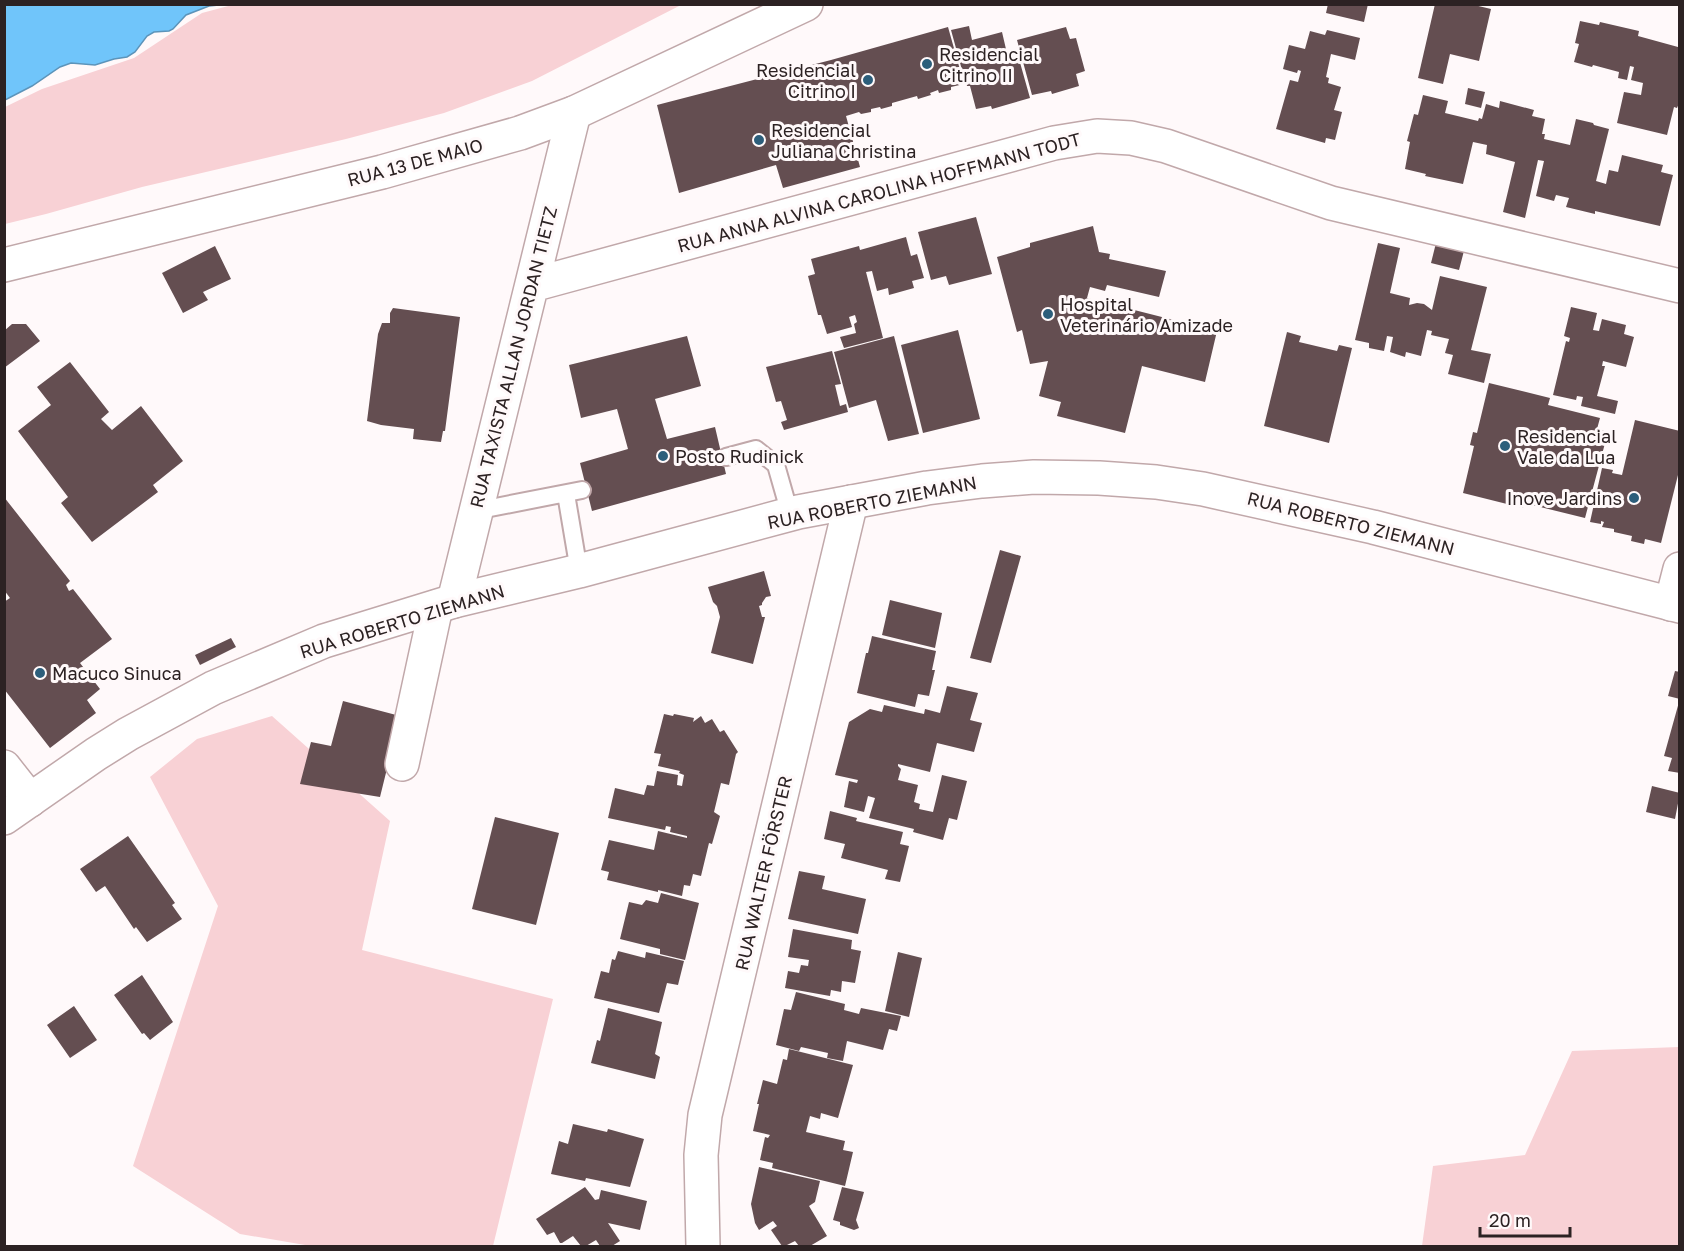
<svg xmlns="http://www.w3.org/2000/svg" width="1684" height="1251" font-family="'Golos Text',sans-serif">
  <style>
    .green { fill: #f8d1d5 }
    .water { fill: #70c5fa; stroke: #5c94ba; stroke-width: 1.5 }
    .building { fill: #644e51 }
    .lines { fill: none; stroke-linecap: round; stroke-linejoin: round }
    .service-casing { stroke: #c1a8aa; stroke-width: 20 }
    .minor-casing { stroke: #c1a8aa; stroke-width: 36 }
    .secondary-casing { stroke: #c1a8aa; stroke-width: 36 }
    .service { stroke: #fff; stroke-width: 16 }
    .minor { stroke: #fff; stroke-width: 33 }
    .secondary { stroke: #fff; stroke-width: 33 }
    .poi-dot { fill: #2c5e7b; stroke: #fff9fa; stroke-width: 2 }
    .labels { text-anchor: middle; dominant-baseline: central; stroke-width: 6; stroke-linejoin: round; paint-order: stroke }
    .poi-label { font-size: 18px; fill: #2c2223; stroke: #fff9fa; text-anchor: start }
    .street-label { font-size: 18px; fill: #2c2223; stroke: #fff9fa }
  </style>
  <rect width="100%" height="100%" fill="#fff9fa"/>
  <path class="green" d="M232 5V4L681 5 532 81 444 113 346 139 142 187 46 214 5 224V107L42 89 134 58 202 13Z
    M272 716 390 821 362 950 553 999 493 1246H311L240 1234 133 1166 218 906 150 777 197 739Z
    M1679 1047V1246H1422L1433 1166 1525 1155 1572 1051Z"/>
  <path class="water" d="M5 4H218V5L209 6 186 15 173 29 169 31 154 32 147 36 135 52 127 57 114 59 95 65 71 63 60 67 32 86 5 100Z"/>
  <path class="building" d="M1328 4H1368L1364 22 1326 13Z
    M1435 4H1470L1491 9 1479 61 1450 54 1443 84 1418 78Z
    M1580 21 1599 25 1600 22 1639 31 1638 36 1678 47 1680 101 1677 108 1674 107 1667 135 1617 123 1624 92 1641 95 1643 83 1631 80 1634 67 1630 66 1627 80 1618 78 1619 72 1593 65 1592 67 1574 62 1579 44 1575 43Z
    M969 26 972 40 1002 32 1009 62 1019 59 1030 98 992 109 991 106 976 109 970 86H967L966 81H965L951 30Z
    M948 27 964 84 951 87V90L939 93 938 90 930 93 931 95 918 99 917 96 892 103V106L881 109 880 107 871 109V112L861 114 859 112 846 116 860 167 783 188 776 165 679 193 657 105 831 60Z
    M1066 27 1070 39 1076 38 1085 71 1076 74 1079 86 1052 94 1051 91 1032 95 1017 40Z
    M1327 30 1360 38 1355 60 1331 54 1326 77 1329 78 1328 83 1341 87 1334 110 1342 112 1335 140 1326 138 1325 143 1276 129 1290 80 1298 82 1301 71 1298 70 1297 73 1283 69 1289 45 1305 49 1310 31 1325 35Z
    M1468 88 1485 92 1481 108 1465 104Z
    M1423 95 1448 101 1445 113 1478 121 1479 118 1482 119 1486 104 1499 108 1500 101 1534 110 1532 116 1545 119 1542 134H1545L1544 139 1570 145 1576 119 1593 123 1594 125 1609 129 1596 181 1606 184 1609 170 1618 172 1622 155 1663 165 1661 172 1673 175 1660 226 1595 211V214L1566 207 1569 198 1556 195 1554 201 1536 196 1544 161 1538 160 1525 218 1503 212 1515 162 1486 154 1487 145 1473 142 1463 184 1425 176 1426 174 1405 169 1410 142 1407 141 1414 114 1418 115Z
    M976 217 992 274 949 285 946 276 931 280 918 232Z
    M1093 226 1099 252 1110 254 1109 259 1166 271 1159 297 1107 285 1105 291 1090 287 1087 298 1217 331 1205 382 1142 366 1125 433 1057 416 1061 402 1039 396 1048 361 1030 364 1022 330 1017 332 997 257 1030 247V243Z
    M906 237 911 256 917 254 924 278 912 281 914 288 889 295 888 288 877 291 872 271 866 272 883 338 844 348 840 337 856 333 854 324 857 322 855 315 849 317 852 327 827 334 821 315H818L808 276 815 274 811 259 859 246 860 250Z
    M1437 239 1465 247 1459 270 1431 263Z
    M1378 243 1400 248 1390 293 1410 298 1409 305 1417 303 1424 304 1432 310 1440 276 1487 287 1471 350 1491 354 1484 383 1448 374 1453 355 1445 353 1449 339 1431 335 1432 331 1427 330 1421 356 1406 352 1405 357 1390 352 1393 337 1387 336 1384 351 1369 348V343L1355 340Z
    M215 246 231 279 203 292 208 300 183 313 162 273Z
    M1571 307 1597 313 1593 330 1599 331 1602 319 1626 325 1624 334 1634 337 1626 367 1603 361 1602 366H1605L1597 396 1618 401 1615 414 1581 406 1583 397 1577 396 1576 400 1553 395 1566 341 1569 342 1570 338 1564 336Z
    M393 308 460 317 445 431H443L441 442 413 439 414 429 381 425 367 421 378 334 382 323H390V313Z
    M12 324H26L40 341 4 368V331Z
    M958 330 980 419 923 433 901 345Z
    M1287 332 1301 336 1299 342 1337 351 1339 345 1352 348 1329 443 1264 426Z
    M687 336 701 386 655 399 667 439 715 427 726 474 592 511 580 463 628 449 617 409 581 418 569 365Z
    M894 336 919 434 888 441 876 400 849 408 834 352Z
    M832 351 841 384 835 385 840 406 846 404 848 412 784 430 781 422 787 420 781 401 776 402 766 367Z
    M70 362 109 412 101 419 112 430 141 406 183 461 153 485 158 492 92 542 61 503 68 497 18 431 51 405 37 387Z
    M1489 383 1550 398 1548 405 1600 418 1597 429 1608 432 1585 518 1524 503 1523 508 1463 493 1474 446 1470 445 1473 432 1477 433Z
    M1635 420 1680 431V467L1661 543 1645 539 1644 544 1631 541 1632 536 1614 532V529L1602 527 1604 522 1601 521V524L1590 522 1602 468 1613 470 1612 473 1622 475Z
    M4 497 70 581 66 585 69 591 73 589 112 639 80 663 100 689 87 700 96 713 50 748 4 689V602L10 598 4 590Z
    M1000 550 1021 556 991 663 970 658Z
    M764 571 771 596 766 597 762 603V605L759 606 762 617H765L753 664 711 653 720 617 717 606 713 602 708 587Z
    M890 600 942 613 935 648 882 635Z
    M872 636 936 651 932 670H935L929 696 918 694 915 707 857 693 866 653H868Z
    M231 638 236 647 200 665 195 655Z
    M1675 671 1680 672V699L1668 696Z
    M947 686 978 693 970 720 982 723 974 752 937 743 930 772 898 764V766L901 769 898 780 918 785 914 802 920 804 919 809 933 812 942 775 967 781 957 820 949 818 943 840 913 832 914 829 869 818 875 798 868 796 864 812 844 807 849 781 857 783 858 780 835 775 849 722 870 709 882 712 884 705 924 714 925 709 940 713Z
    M343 701 400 716 380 797 300 784 311 742 331 746Z
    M1679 702H1680V773L1668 771 1672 758 1664 756Z
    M664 714 673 716 674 714 694 718 693 722 701 716 705 723 712 719 720 732 724 730 738 752 736 754 729 785 721 783 714 812 720 816 712 844 709 843 701 876 693 874 690 886 684 885 682 896 658 890V892L607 880 609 872 601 870 609 840 654 850 658 831 687 838V836L670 832 671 827 666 826 665 830 608 818 615 788 644 795 647 785 654 786 657 771 678 775 677 785 682 786 684 775 679 773 680 771 658 766 661 754 654 753Z
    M1652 786 1680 793 1675 819 1646 812Z
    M830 811 857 818 856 821 903 832 900 844 909 846 900 882 885 879 888 870 841 858 845 844 824 839Z
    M495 817 559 833 536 925 472 909Z
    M128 836 175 903 172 905 182 919 147 942 136 927 134 929 105 886 96 892 80 869Z
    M799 871 825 876 822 889 866 899 858 934 788 919Z
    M661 893 699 903 685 960 660 954V949L620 939 629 902 642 905 646 900 658 903Z
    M793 929 852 940 851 949 861 951 855 983 842 981 841 992 831 990 830 996 785 988 788 971 799 973 801 965 808 966 809 960 788 957Z
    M618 951 645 958 646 952 684 961 678 985 667 983 659 1013 594 998 601 971 609 973 612 959 615 960Z
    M898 952 922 958 909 1017 885 1011Z
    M142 975 173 1022 150 1040 144 1033 142 1034 114 995Z
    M796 992 845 1004 844 1010 859 1014 861 1008 901 1016 897 1031 889 1029 883 1050 847 1041 843 1061 827 1058 828 1053 801 1047 799 1051 776 1045 784 1009 791 1010Z
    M74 1006 97 1040 70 1058 47 1025Z
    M608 1008 662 1022 655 1054 660 1057 655 1079 591 1063 597 1040 600 1041Z
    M789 1049 853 1065 838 1118 821 1113 820 1119 810 1116 806 1132 845 1141 843 1150 853 1152 845 1186 772 1168 773 1163 760 1160 765 1137 768 1138 770 1135 753 1131 759 1104H757L763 1080 777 1084 783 1059 787 1060Z
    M573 1124 607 1132 608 1129 644 1139 630 1187 586 1178 585 1181 551 1174 559 1141 568 1144Z
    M759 1167 820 1181 815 1202 809 1206 827 1236 810 1246H799L795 1241 785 1246H782L771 1230 777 1226 773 1221 759 1230 755 1223 751 1204Z
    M585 1187 595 1200 599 1199 601 1190 647 1201 640 1230 608 1223 620 1241 612 1246H600L596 1240 586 1246H581L573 1236 562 1243H560L554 1232 547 1235 536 1219Z
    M842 1187 864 1192 856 1220 859 1228 854 1230 840 1225V1222L833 1220Z"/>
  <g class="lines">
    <g class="service-casing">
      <path id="service" d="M726 457 756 449 776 465 790 514
        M566 494 579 571
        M475 511 582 490"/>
    </g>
    <g class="minor-casing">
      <path id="minor" d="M532 285 1054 143 1097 136 1131 138 1166 146 1331 203 1680 286
        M454 601 574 113
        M1671 604 1680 569
        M402 764 436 607
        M4 767 30 800
        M703 1246 701 1155 705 1115 851 502"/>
    </g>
    <g class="secondary-casing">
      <path id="secondary" d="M4 265 382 172 520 133 574 113 806 4
        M4 818 96 754 128 734 213 688 324 641 454 601 579 571 798 512 927 488 982 481 1034 477 1099 478 1156 482 1203 489 1373 527 1680 606"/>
    </g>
    <use href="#service" class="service"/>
    <use href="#minor" class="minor"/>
    <use href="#secondary" class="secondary"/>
  </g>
  <g class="poi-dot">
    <circle cx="927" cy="64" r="6"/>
    <circle cx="868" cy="80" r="6"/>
    <circle cx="759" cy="140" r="6"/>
    <circle cx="1048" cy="314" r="6"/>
    <circle cx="1505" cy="446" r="6"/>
    <circle cx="663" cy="456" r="6"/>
    <circle cx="1634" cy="498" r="6"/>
    <circle cx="40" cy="673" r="6"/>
  </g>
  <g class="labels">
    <g class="poi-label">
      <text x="939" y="54">Residencial<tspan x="939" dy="21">Citrino II</tspan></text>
      <text x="856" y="70" text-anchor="end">Residencial<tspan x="856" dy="21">Citrino I</tspan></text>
      <text x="771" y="130">Residencial<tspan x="771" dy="21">Juliana Christina</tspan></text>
      <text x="1060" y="304">Hospital<tspan x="1060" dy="21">Veterinário Amizade</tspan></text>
      <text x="1517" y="436">Residencial<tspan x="1517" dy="21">Vale da Lua</tspan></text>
      <text x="675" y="456">Posto Rudinick</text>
      <text x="1622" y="498" text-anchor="end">Inove Jardins</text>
      <text x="52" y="673">Macuco Sinuca</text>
    </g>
    <g class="street-label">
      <text transform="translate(415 162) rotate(-15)">RUA 13 DE MAIO</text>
      <text transform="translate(879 192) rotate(-15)">RUA ANNA ALVINA CAROLINA HOFFMANN TODT</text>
      <text transform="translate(513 357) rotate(-76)">RUA TAXISTA ALLAN JORDAN TIETZ</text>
      <text transform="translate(872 502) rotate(-11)">RUA ROBERTO ZIEMANN</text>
      <text transform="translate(1351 523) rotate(14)">RUA ROBERTO ZIEMANN</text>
      <text transform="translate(402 621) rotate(-17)">RUA ROBERTO ZIEMANN</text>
      <text transform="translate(763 873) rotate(-77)">RUA WALTER FÖRSTER</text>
    </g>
  </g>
  <rect width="1684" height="1251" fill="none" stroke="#2c2223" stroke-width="12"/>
  <path d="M1480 1227v9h90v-9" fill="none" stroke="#2c2223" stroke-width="3"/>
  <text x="1489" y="1227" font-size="18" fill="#2c2223" stroke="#fff9fa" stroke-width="4.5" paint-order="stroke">20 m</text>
</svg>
